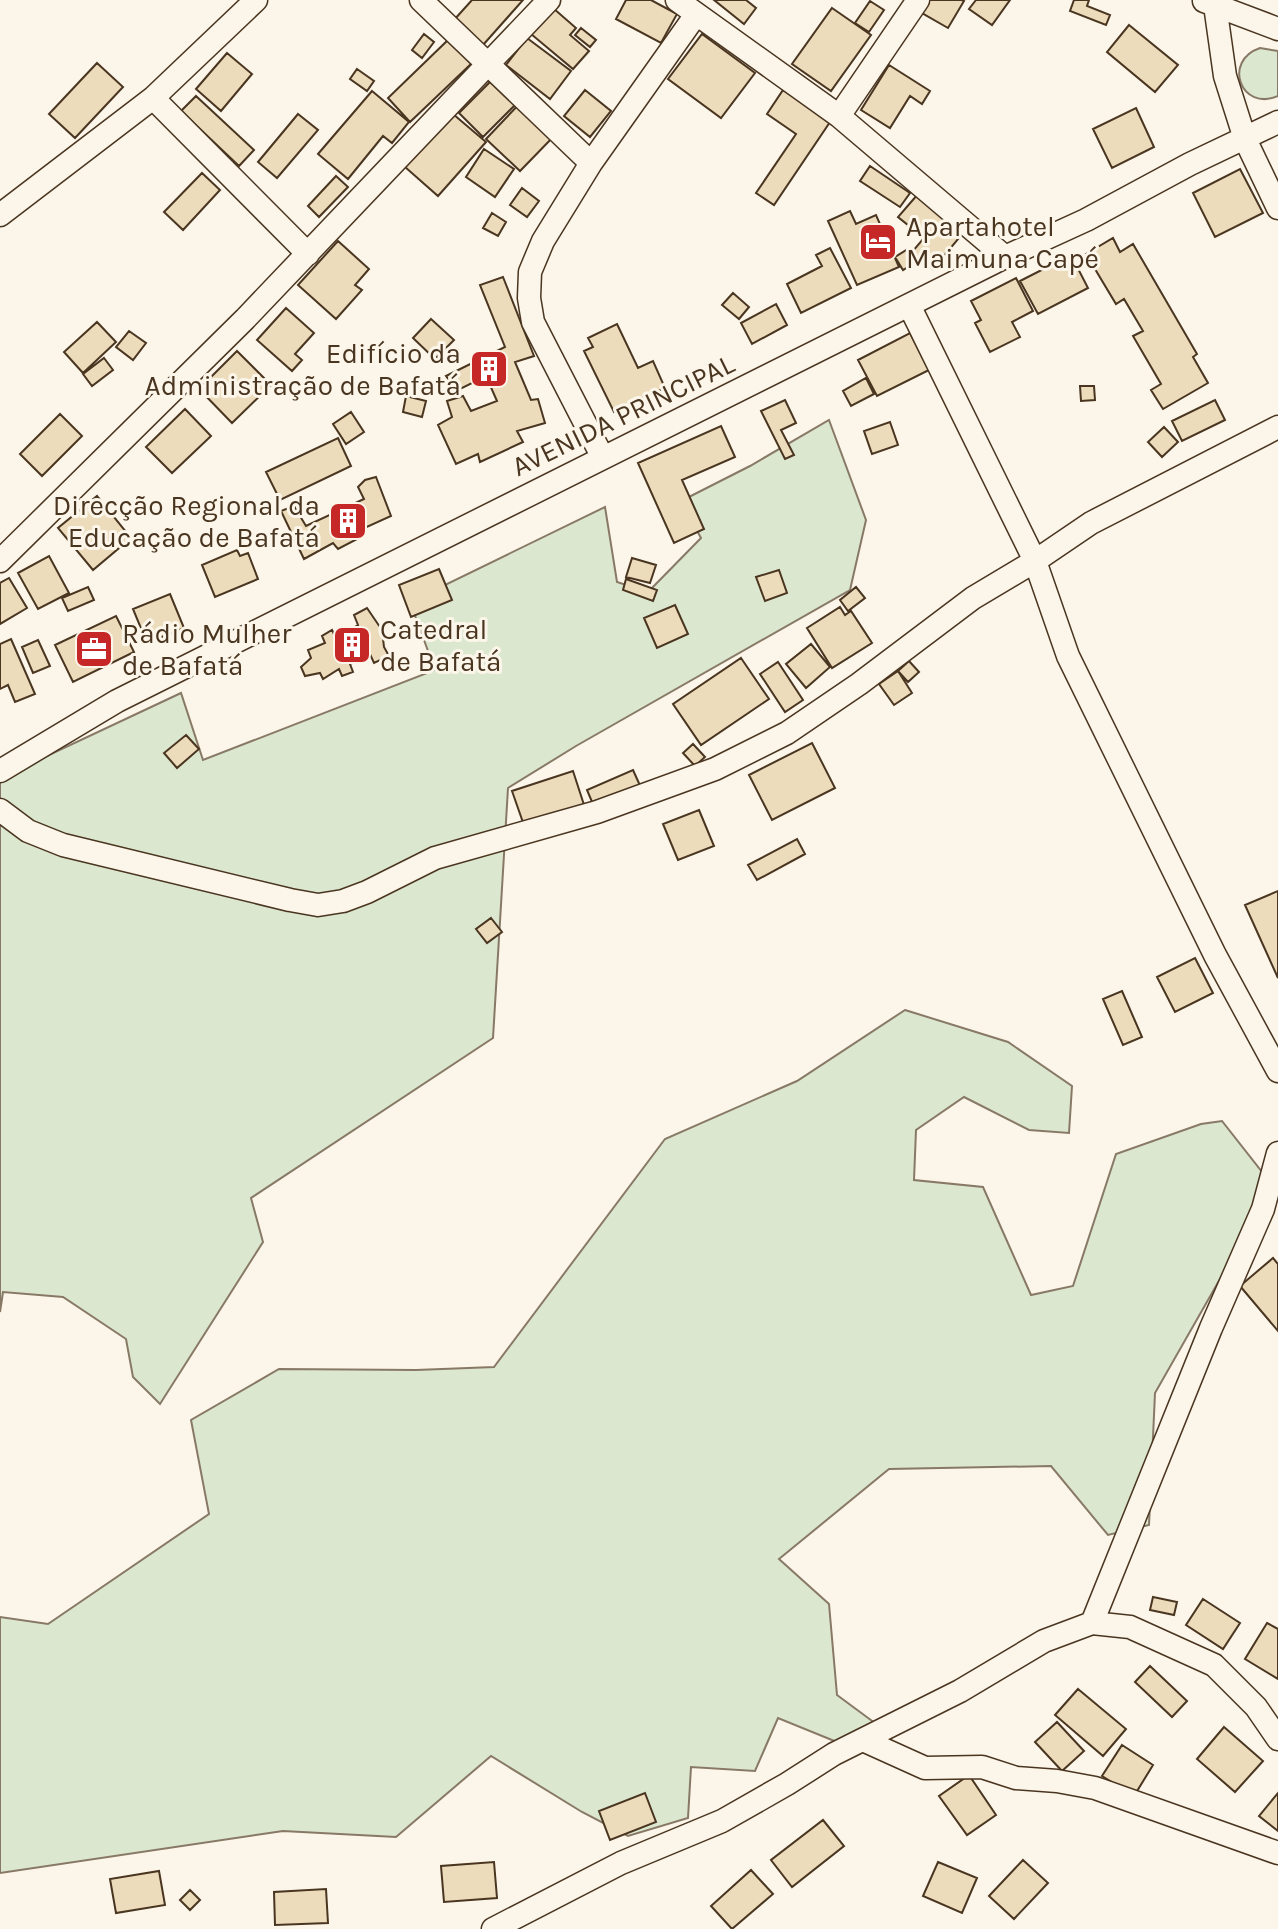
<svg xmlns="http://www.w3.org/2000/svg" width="1278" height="1929" font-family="Karla,sans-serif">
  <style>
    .green { fill: #dce7d0; stroke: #887966; stroke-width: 2 }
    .building { fill: #ecdcbc; stroke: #4a3520; stroke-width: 2 }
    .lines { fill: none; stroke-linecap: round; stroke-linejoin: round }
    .minor-casing { stroke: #4a3520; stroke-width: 25 }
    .minor { stroke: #fbf6e9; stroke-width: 22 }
    .labels { text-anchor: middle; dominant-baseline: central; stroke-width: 6; stroke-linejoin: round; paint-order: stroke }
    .poi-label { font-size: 28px; fill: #4a3520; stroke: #fbf6e9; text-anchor: start }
    .street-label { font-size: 28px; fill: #4a3520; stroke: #fbf6e9 }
  </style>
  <rect width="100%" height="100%" fill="#fbf6e9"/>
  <path class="green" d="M1260 48 1278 51V96C1241 112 1222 61 1260 48Z
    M829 420 866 520 850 590 576 746 508 788 493 1038 251 1198 263 1242 160 1404 133 1377 126 1339 63 1297 3 1292 0 1312V778L181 693 203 760 435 670 410 602 605 507 617 582 648 592 701 538 681 501 750 466Z
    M905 1010 1008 1042 1072 1086 1069 1133 1029 1130 964 1097 916 1130 914 1180 983 1187 1031 1295 1073 1286 1116 1154 1201 1124 1222 1121 1273 1186 1155 1393 1149 1525 1108 1535 1051 1466 889 1469 779 1559 829 1604 837 1695 883 1729 859 1751 778 1718 755 1771 691 1767 688 1818 628 1836 582 1812 491 1756 396 1837 283 1831 0 1873V1617L48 1624 209 1514 191 1420 279 1369 416 1370 494 1367 665 1139 797 1081Z"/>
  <path class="building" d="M472 0H523L483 45 454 20Z
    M626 0H651L677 14 661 43 616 19Z
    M714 0H746L756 8 744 24Z
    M929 0H962L964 1 948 28 922 13Z
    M976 0H1010L992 25 969 9Z
    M1074 0H1089L1087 6 1110 15 1106 25 1070 11Z
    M870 1 884 10 869 32 855 23Z
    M553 8 576 28 570 35 589 51 573 69 531 34Z
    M832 8 871 35 831 91 792 64Z
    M1129 25 1178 65 1155 92 1107 52Z
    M581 28 596 40 590 47 575 35Z
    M424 34 434 42 422 58 412 50Z
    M702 34 755 73 721 118 668 79Z
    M527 38 571 71 550 99 506 65Z
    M449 39 472 63 410 122 388 98Z
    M227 53 252 74 221 111 196 89Z
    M97 63 123 87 75 138 49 114Z
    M889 65 930 91 922 104 910 96 890 128 861 110Z
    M357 69 374 81 367 91 350 79Z
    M492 80 516 104 483 137 459 113Z
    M585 90 611 111 590 137 564 116Z
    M783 90 830 122 774 205 756 193 796 134 767 114Z
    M372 91 409 122 392 143 383 136 348 179 318 154Z
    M196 96 254 150 239 166 181 111Z
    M523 100 557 133 520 171 486 139Z
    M1136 108 1154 147 1112 168 1093 129Z
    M298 114 318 130 277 178 258 162Z
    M453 114 486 142 438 196 405 167Z
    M484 149 514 169 495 197 466 177Z
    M870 166 910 193 900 207 860 181Z
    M1240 169 1263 213 1215 237 1193 193Z
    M202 173 220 190 183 230 164 212Z
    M336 176 348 187 319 217 308 206Z
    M522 188 539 201 527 217 510 205Z
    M918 194 964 232 933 269 912 252 924 238 898 217Z
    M850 211 856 224 876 215 899 267 857 285 828 221Z
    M492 213 506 222 498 236 483 228Z
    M1113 238 1120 252 1133 244 1197 354 1193 357 1208 383 1163 409 1151 390 1161 384 1133 336 1143 331 1124 299 1116 304 1086 254Z
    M338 241 369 269 355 285 362 290 336 319 298 285Z
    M830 248 851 288 801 313 787 284 822 266 816 255Z
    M908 249 916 262 903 270 895 257Z
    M1071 255 1088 288 1038 314 1020 281Z
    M503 277 534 356 515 362 531 400 538 399 545 423 517 431 523 442 480 462 478 454 456 464 438 425 452 417 447 401 463 396 471 411 497 401 486 376 456 391 446 376 505 347 480 285Z
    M1016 278 1033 311 1012 322 1020 337 990 352 975 323 981 320 971 301Z
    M733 293 749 307 739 319 722 305Z
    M776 304 787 325 752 344 741 323Z
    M286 308 314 333 295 354 302 360 292 371 257 340Z
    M431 319 454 340 435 359 413 338Z
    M97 322 116 342 83 373 64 352Z
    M617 324 638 368 653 361 665 388 614 412 584 351 593 347 588 338Z
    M129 331 146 343 133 360 116 347Z
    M910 333 929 370 877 396 858 360Z
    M237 351 271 385 232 423 199 389Z
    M104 358 113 370 92 386 83 374Z
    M866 378 874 394 851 406 843 391Z
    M1080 386H1094L1095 400 1081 401Z
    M406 396 426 401 422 417 403 412Z
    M785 400 796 423 781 430 794 455 785 459 761 411Z
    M1215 400 1225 420 1182 441 1172 421Z
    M185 409 211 436 172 473 146 447Z
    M351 412 364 432 346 444 333 424Z
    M60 414 82 436 42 476 20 454Z
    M890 422 898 445 872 454 864 431Z
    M721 426 735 457 682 480 704 529 674 543 638 463Z
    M1164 427 1178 442 1162 457 1148 442Z
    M338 438 351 466 280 500 266 472Z
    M376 477 391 516 362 529 363 536 338 549 333 543 304 559 281 511 294 506 306 526 364 499 358 487 365 480Z
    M97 496 131 538 93 570 58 528Z
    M237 550 240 556 248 553 258 579 215 597 202 565Z
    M49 556 69 593 38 609 18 573Z
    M632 558 656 565 650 583 626 577Z
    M439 569 452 600 411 617 399 585Z
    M779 570 787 593 765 601 756 577Z
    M9 578 27 608 0 624V583Z
    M626 579 657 590 653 601 623 590Z
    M88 587 94 600 68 611 62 598Z
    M856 587 865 598 848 611 840 600Z
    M170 594 184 628 147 643 133 609Z
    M675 605 688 634 657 648 644 618Z
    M840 607 845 615 851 611 872 643 832 668 807 628Z
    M367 608 382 630 384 647 389 656 374 663 370 654 350 664 353 672 342 676 339 669 323 679 320 673 305 676 301 667 311 658 308 650 325 643 322 636 332 630 336 638 358 625 354 615Z
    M116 616 134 652 73 682 55 645Z
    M11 639 35 694 15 702 8 685 0 689V644Z
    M38 640 50 666 33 673 22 647Z
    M811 644 830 667 806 688 786 664Z
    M741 658 769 699 701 745 673 704Z
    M909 661 919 672 908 682 898 671Z
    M778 662 803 700 785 712 760 674Z
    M898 671 912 693 894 705 879 684Z
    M186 735 199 749 177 768 164 753Z
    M812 743 835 788 772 820 749 775Z
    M693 744 705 757 695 766 683 753Z
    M633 770 642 790 595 809 587 790Z
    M573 771 586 811 526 831 512 791Z
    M699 810 714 846 678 860 663 824Z
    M797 839 805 854 757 880 748 865Z
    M1278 891V978L1245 905Z
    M491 918 502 932 487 943 476 929Z
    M1195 958 1213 993 1175 1012 1157 977Z
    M1122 991 1142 1037 1123 1045 1103 999Z
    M1273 1258 1278 1264V1331L1240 1286Z
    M1153 1597 1177 1602 1174 1615 1150 1610Z
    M1203 1599 1240 1623 1223 1649 1186 1625Z
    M1267 1623 1278 1629V1679L1245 1659Z
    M1150 1666 1187 1701 1172 1717 1135 1682Z
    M1078 1689 1126 1729 1103 1756 1055 1715Z
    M1057 1722 1084 1751 1062 1771 1035 1742Z
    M1224 1727 1263 1761 1235 1792 1197 1759Z
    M1122 1745 1153 1765 1134 1796 1102 1776Z
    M969 1775 996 1815 967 1835 939 1796Z
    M645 1793 656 1822 610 1840 599 1811Z
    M1278 1793V1831L1259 1816Z
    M823 1820 844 1846 792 1887 771 1860Z
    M1023 1860 1048 1883 1014 1919 989 1896Z
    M494 1862 497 1898 444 1902 441 1866Z
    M938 1862 977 1878 962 1913 923 1896Z
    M751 1870 773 1894 732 1929 711 1906Z
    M159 1871 165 1905 116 1913 110 1879Z
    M326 1889 328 1923 275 1925 274 1892Z
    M190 1890 200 1900 190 1910 180 1900Z"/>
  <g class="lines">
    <g class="minor-casing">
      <path id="minor" d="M421 0 591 163
        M677 0 839 116 1005 257
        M1204 1 1278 29
        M1215 5 1225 76 1245 139 1278 208
        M153 98 308 254
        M839 116 918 0
        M0 215 153 98 256 0
        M909 305 1035 561 1068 656 1215 955 1278 1071
        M603 458 533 322 529 298 530 272 543 241 591 163 695 16
        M0 561 245 319 549 0
        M0 771 117 701 1005 257 1086 220 1190 164 1278 122
        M0 810 28 831 63 845 290 900 318 905 343 901 367 892 435 858 597 812 715 769 787 733 859 684 973 598 1035 561 1091 523 1278 427
        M1092 1623 1211 1328 1263 1209 1278 1153
        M863 1740 925 1768 982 1767 1016 1778 1057 1781 1095 1788 1278 1853
        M493 1929 621 1863 722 1821 787 1784 834 1754 960 1691 1044 1641 1092 1623 1130 1627 1214 1665 1256 1707 1278 1739"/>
    </g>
    <use href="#minor" class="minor"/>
  </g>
  <defs>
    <g id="hotel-square" transform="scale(2)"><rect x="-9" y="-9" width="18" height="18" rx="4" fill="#c62828" stroke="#fbf6e9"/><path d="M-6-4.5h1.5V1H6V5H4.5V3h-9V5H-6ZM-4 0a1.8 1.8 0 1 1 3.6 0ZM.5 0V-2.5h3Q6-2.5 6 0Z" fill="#fff"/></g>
    <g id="building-square" transform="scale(2)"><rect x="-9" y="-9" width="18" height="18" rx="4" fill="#c62828" stroke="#fbf6e9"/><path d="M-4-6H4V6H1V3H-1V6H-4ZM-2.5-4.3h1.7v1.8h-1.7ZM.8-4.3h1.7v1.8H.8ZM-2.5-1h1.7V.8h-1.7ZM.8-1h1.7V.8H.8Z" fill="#fff"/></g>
    <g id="office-square" transform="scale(2)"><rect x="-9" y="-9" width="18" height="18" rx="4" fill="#c62828" stroke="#fbf6e9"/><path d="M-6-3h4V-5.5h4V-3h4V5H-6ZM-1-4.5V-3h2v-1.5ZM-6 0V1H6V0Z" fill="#fff"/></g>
  </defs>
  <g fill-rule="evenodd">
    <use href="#hotel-square" x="878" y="242"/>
    <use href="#building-square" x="489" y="369"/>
    <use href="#building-square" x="348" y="521"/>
    <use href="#building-square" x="352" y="645"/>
    <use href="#office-square" x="94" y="649"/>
  </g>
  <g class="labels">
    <g class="poi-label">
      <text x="906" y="226">Apartahotel<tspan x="906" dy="32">Maimuna Capé</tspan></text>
      <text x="461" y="353" text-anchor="end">Edifício da<tspan x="461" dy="32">Administração de Bafatá</tspan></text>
      <text x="320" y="505" text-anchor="end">Direcção Regional da<tspan x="320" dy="32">Educação de Bafatá</tspan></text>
      <text x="380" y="629">Catedral<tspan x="380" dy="32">de Bafatá</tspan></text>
      <text x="122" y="633">Rádio Mulher<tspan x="122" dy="32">de Bafatá</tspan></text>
    </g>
    <g class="street-label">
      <text transform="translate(623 415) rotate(-26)">AVENIDA PRINCIPAL</text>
    </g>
  </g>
</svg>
